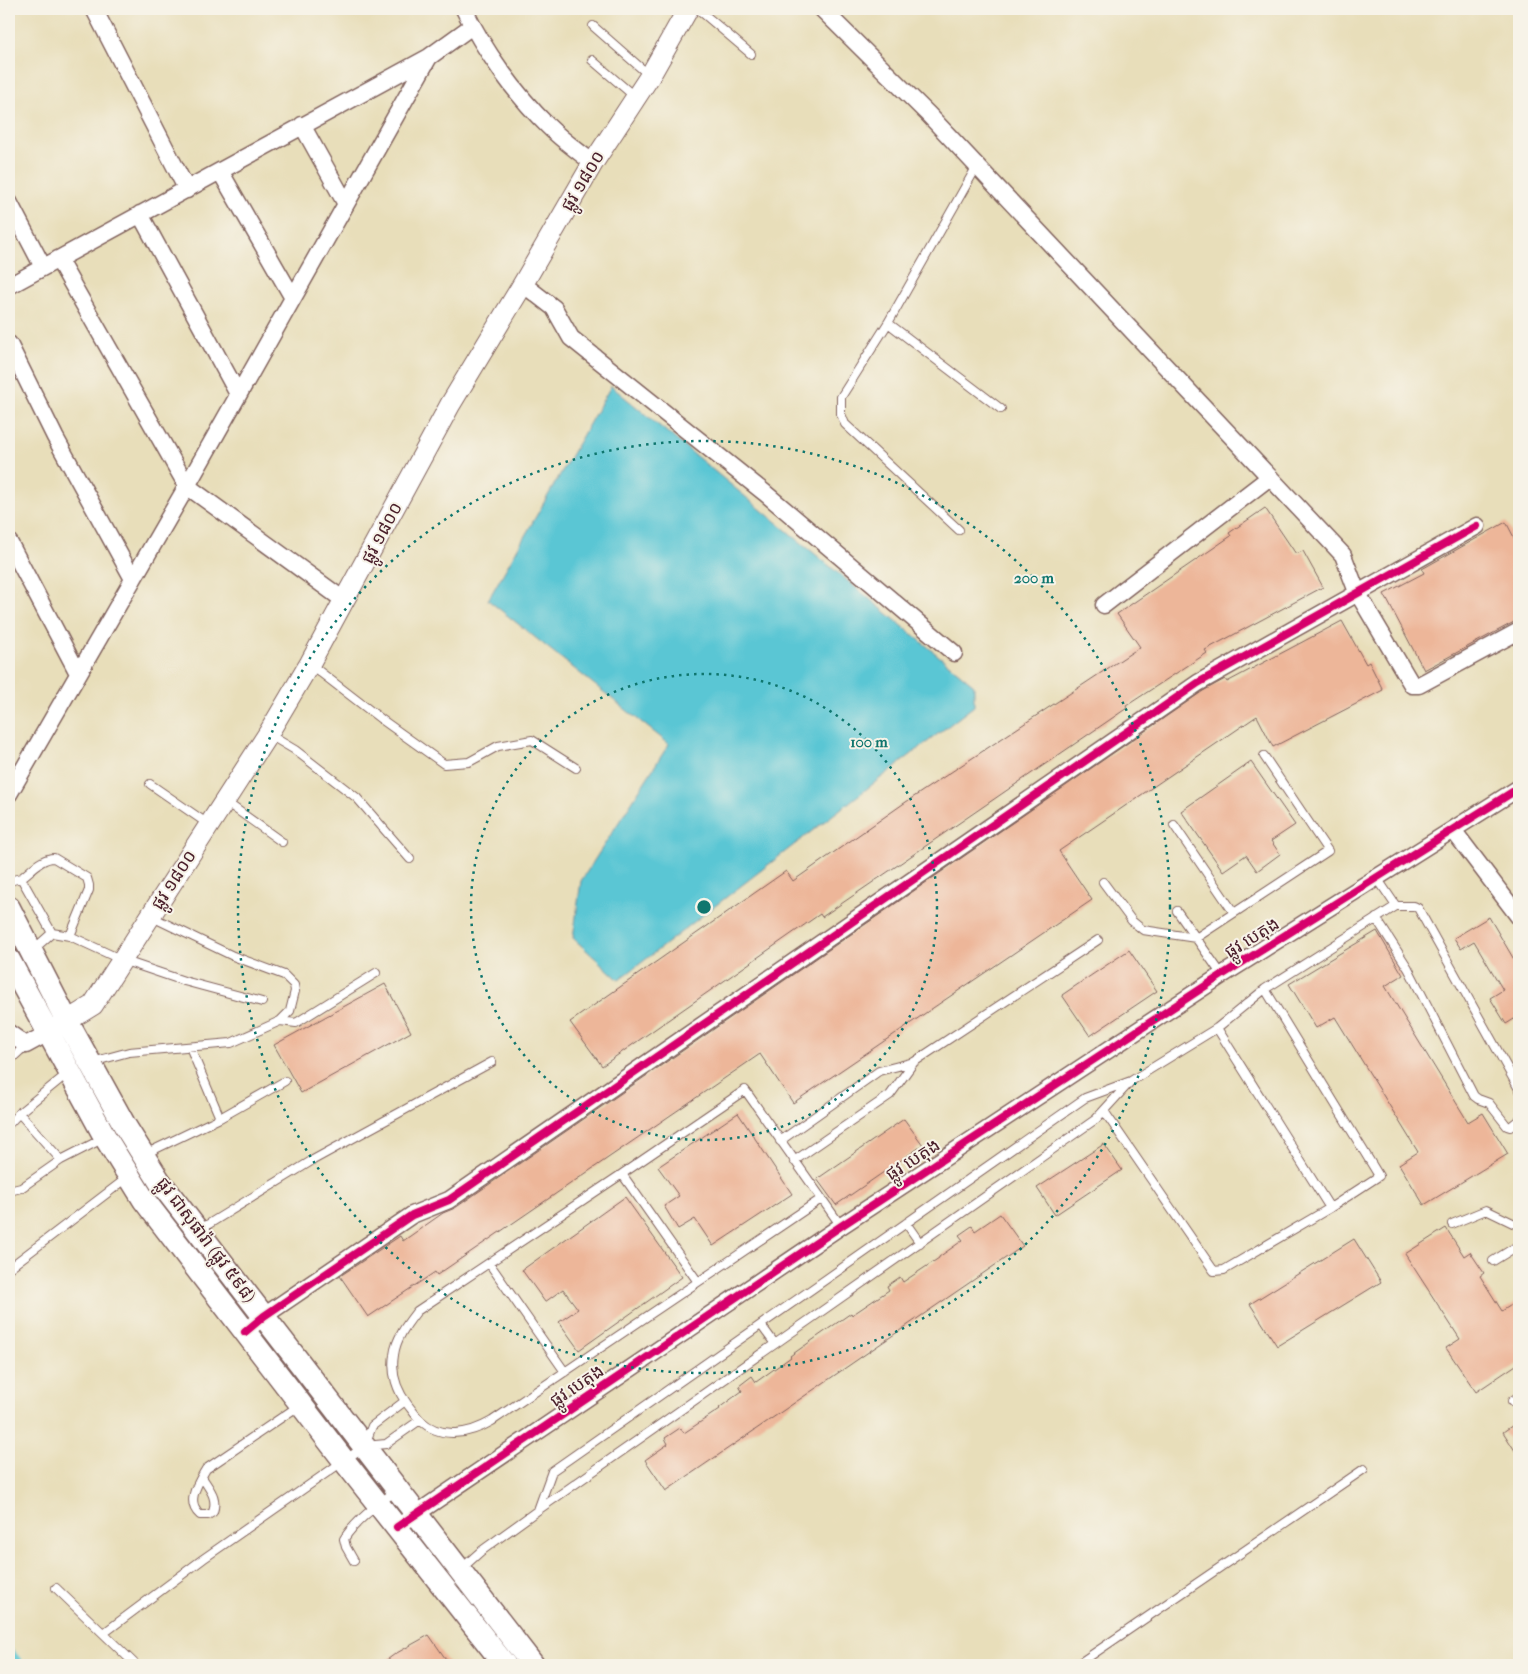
<svg xmlns="http://www.w3.org/2000/svg" width="1528" height="1674" font-family="'IM FELL French Canon','Noto Sans Khmer',serif">
  <style>
    .water { fill: #5ac6d4; stroke: #527280 }
    .lines { fill: none; stroke-linecap: round; stroke-linejoin: round }
    .canal { stroke: #5ac6d4; stroke-width: 16 }
    .building { fill: #edb699 }
    .service-casing { stroke: #81625d; stroke-width: 10 }
    .minor-casing { stroke: #81625d; stroke-width: 19 }
    .tertiary-casing { stroke: #81625d; stroke-width: 22 }
    .secondary-casing { stroke: #81625d; stroke-width: 25 }
    .service { stroke: #fff; stroke-width: 8 }
    .minor { stroke: #fff; stroke-width: 16 }
    .tertiary { stroke: #fff; stroke-width: 20 }
    .secondary { stroke: #fff; stroke-width: 22 }
    .cycleway-casing { stroke: #f7f3e8; stroke-width: 11 }
    .cycleway { stroke: #d6006c; stroke-width: 8 }
    .ring { fill: none; stroke: #0f766e; stroke-width: 2.5; stroke-dasharray: 2.5 5 }
    .labels { text-anchor: middle; dominant-baseline: central; stroke-width: 4; stroke-linejoin: round; paint-order: stroke }
    .street-label { font-size: 18px; fill: #4a1f2b; stroke: #f7f3e8 }
    .centre { fill: #0f766e; stroke: #f7f3e8; stroke-width: 2.5 }
    .ring-label { font-size: 15px; text-anchor: middle; font-weight: bold; fill: #0f766e; stroke: #f7f3e8; stroke-width: 4; stroke-linejoin: round; paint-order: stroke }
  </style>
  <rect width="100%" height="100%" fill="#f7f3e8"/>
  <filter id="ink" filterUnits="userSpaceOnUse"><feTurbulence type="fractalNoise" baseFrequency=".02" numOctaves="2"/><feDisplacementMap in="SourceGraphic" scale="10" xChannelSelector="R" yChannelSelector="G"/><feConvolveMatrix kernelMatrix="1 2 1 2 8 2 1 2 1" color-interpolation-filters="sRGB"/></filter>
  <filter id="wash" filterUnits="userSpaceOnUse"><feTurbulence type="fractalNoise" baseFrequency=".0096" numOctaves="4" result="noise"/><feDisplacementMap in="SourceGraphic" scale="20" xChannelSelector="R" yChannelSelector="G"/><feGaussianBlur stdDeviation="1.12" result="paint"/><feColorMatrix in="noise" values="0 0 0 0 0 0 0 0 0 0 0 0 0 0 0 0 0 1.4 0 .05"/><feComposite in="paint" operator="in"/></filter>
  <g filter="url(#wash)">
    <rect width="100%" height="100%" fill="#e8deba"/>
    <path class="water" d="M611 386 974 685V706L619 980 573 938 581 881 669 744 488 600Z"/>
    <g class="lines">
      <path class="canal" d="M9 1657 16 1665"/>
    </g>
    <g id="blocks">
      <path class="building" d="M1265 508 1296 554 1303 551 1323 587 1205 650 1207 653 1126 706 1127 708 822 917 820 914 602 1066 570 1022 786 871 793 881 903 804 1140 647 1117 614 1231 536 1229 533Z
        M1506 522 1519 547V621L1514 622 1424 670 1384 594 1424 573 1422 569Z
        M1342 621 1366 664 1369 662 1383 690 1273 747 1257 716 1059 851 1092 900 793 1103 760 1054 437 1275 435 1272 368 1317 340 1276 400 1236 403 1241 443 1213 455 1208 1203 691 1225 679 1227 682Z
        M1251 762 1295 825 1271 841 1280 854 1257 871 1246 855 1223 871 1181 811Z
        M1489 917 1519 968V1016L1506 1024 1490 998 1503 990 1474 941 1461 949 1454 938Z
        M1377 931 1403 975 1385 986 1468 1122 1483 1113 1508 1154 1424 1205 1399 1164 1418 1152 1335 1017 1316 1028 1289 984Z
        M1129 950 1157 991 1090 1036 1062 995Z
        M385 984 411 1032 301 1093 274 1045Z
        M738 1113 792 1194 713 1246 695 1219 678 1229 664 1206 679 1196 658 1167Z
        M904 1119 923 1145 836 1205 817 1179Z
        M1104 1144 1122 1170 1055 1215 1037 1188Z
        M625 1197 682 1277 579 1350 559 1322 578 1309 563 1289 545 1302 522 1270Z
        M1000 1214 1023 1246 666 1491 645 1460 668 1444 665 1438 680 1428 684 1433 720 1409 719 1408 742 1391 739 1386 752 1376 756 1382 791 1357 790 1356 851 1313 852 1315 889 1290 887 1286 900 1277 903 1282 939 1258V1257L963 1240 959 1235 972 1226 975 1231Z
        M1446 1228 1464 1256 1470 1252 1484 1273 1480 1276 1502 1311 1519 1300V1363L1476 1392 1446 1348 1460 1339 1405 1254Z
        M1354 1239 1381 1282 1277 1346 1250 1304Z
        M1519 1421V1457L1503 1432Z
        M429 1635 450 1665H380L395 1654Z"/>
    </g>
  </g>
  <g filter="url(#ink)">
    <use href="#blocks" fill-opacity="0" stroke="#81625d" stroke-width="1"/>
    <g class="lines">
      <g class="service-casing">
        <path id="service" d="M698 9 751 54
          M593 26 650 76
          M592 60 634 96
          M888 323 1001 409
          M959 530 845 424 841 414V397L888 323 977 166
          M311 665 381 719 444 764 469 762 498 746 532 740 576 768
          M268 734 295 750 357 798 410 859
          M150 784 208 824
          M226 802 282 842
          M1174 825 1234 913
          M21 878C31 871 41 858 54 858L87 878 89 885V890L70 936
          M9 881 21 878 52 933
          M1103 882 1132 921 1143 930 1196 938 1328 851 1264 756
          M1396 906H1414L1418 908 1519 1089
          M1177 911 1222 975
          M1376 918 1408 968 1474 1096 1478 1099 1489 1103 1507 1126 1510 1127 1519 1120
          M34 949 52 933 70 936 122 960 184 981 262 1002
          M280 1021 296 1023 376 973
          M1217 1028 1330 1208
          M190 1047 220 1118
          M9 1061 26 1045
          M92 1062 129 1052 231 1043 280 1021 290 1011 295 991 294 985 284 975 233 956 152 917
          M1104 1111 1214 1271 1224 1270 1330 1208 1379 1176 1265 989
          M19 1113 61 1160 104 1138
          M9 1124 19 1113 68 1073
          M780 1141 879 1071 914 1062 1098 940
          M145 1154 220 1118 285 1081
          M794 1161 890 1095 914 1062
          M622 1174 745 1090 841 1226
          M9 1191 21 1188 61 1160
          M906 1223 920 1243
          M1452 1224 1486 1210 1519 1226
          M199 1230 313 1160 492 1062
          M1493 1261 1519 1245
          M489 1263 565 1372
          M9 1268 127 1178
          M698 1282 622 1174 417 1311C407 1324 396 1338 394 1355 391 1373 397 1391 408 1405 412 1410 416 1416 420 1420 441 1440 470 1434 492 1421L821 1199
          M761 1325 775 1344
          M1512 1401 1519 1396
          M366 1442 372 1426 405 1401
          M202 1477C209 1489 218 1497 213 1512L208 1515H200C185 1502 198 1483 206 1469L300 1405
          M538 1510 552 1471 1085 1098 1131 1081 1217 1028 1265 989 1396 906 1377 878
          M354 1561 346 1547 344 1539C355 1521 379 1503 396 1491
          M461 1569 480 1552 538 1510 1096 1119 1130 1082
          M56 1588 136 1665
          M104 1633 203 1559 365 1446 386 1444 420 1420
          M1077 1665 1364 1469"/>
      </g>
      <g class="minor-casing">
        <path id="minor" d="M94 9 187 190
          M464 9C483 49 516 95 548 126 562 140 578 151 593 163
          M822 9 929 115 1343 555 1357 592 1412 685H1419L1519 631
          M302 125 346 204
          M220 171 293 298
          M9 202 43 267
          M140 214 238 394
          M58 259 187 486 345 601
          M523 284 554 308 571 338 765 493 954 653
          M9 286 429 57 472 26
          M9 344 55 437 133 579
          M9 542 78 673
          M1104 605 1270 477
          M9 794 187 486 429 57
          M1453 830 1519 917
          M9 1033 26 1045 48 1033
          M245 1332 264 1316 412 1215 449 1200 1198 683 1477 526
          M407 1520 841 1226 1222 975 1519 788"/>
      </g>
      <g class="tertiary-casing">
        <path id="tertiary" d="M54 1029 93 1005 268 734 310 663 450 405 523 284 593 163 650 76 688 9"/>
      </g>
      <g class="secondary-casing">
        <path id="secondary" d="M9 908 67 1021 125 1126 160 1182 533 1665
          M9 960 105 1137 144 1200 345 1462 505 1665"/>
      </g>
      <use href="#service" class="service"/>
      <use href="#minor" class="minor"/>
      <use href="#tertiary" class="tertiary"/>
      <use href="#secondary" class="secondary"/>
      <g class="cycleway-casing">
        <path id="cycleway" d="M245 1332 264 1316 412 1215 449 1200 1198 683 1477 526
          M397 1527 841 1226 1222 975 1519 788"/>
      </g>
      <use href="#cycleway" class="cycleway"/>
    </g>
  </g>
  <g class="ring">
    <circle cx="704" cy="907" r="233"/>
    <circle cx="704" cy="907" r="466"/>
  </g>
  <g class="labels">
    <g class="street-label">
      <text transform="translate(583 181) rotate(-59)">ផ្លូវ ១៨០០</text>
      <text transform="translate(382 533) rotate(-62)">ផ្លូវ ១៨០០</text>
      <text transform="translate(174 880) rotate(-57)">ផ្លូវ ១៨០០</text>
      <text transform="translate(1252 938) rotate(-32)">ផ្លូវ បេតុង</text>
      <text transform="translate(913 1160) rotate(-33)">ផ្លូវ បេតុង</text>
      <text transform="translate(206 1240) rotate(53)">ផ្លូវ ជាសុផារ៉ា (ផ្លូវ ៥៩៨)</text>
      <text transform="translate(577 1386) rotate(-34)">ផ្លូវ បេតុង</text>
    </g>
  </g>
  <circle cx="704" cy="907" r="8" class="centre"/>
  <g class="ring-label">
    <text x="1034" y="583">200 m</text>
    <text x="869" y="747">100 m</text>
  </g>
  <rect width="1528" height="1674" fill="none" stroke="#f7f3e8" stroke-width="30"/>
</svg>
